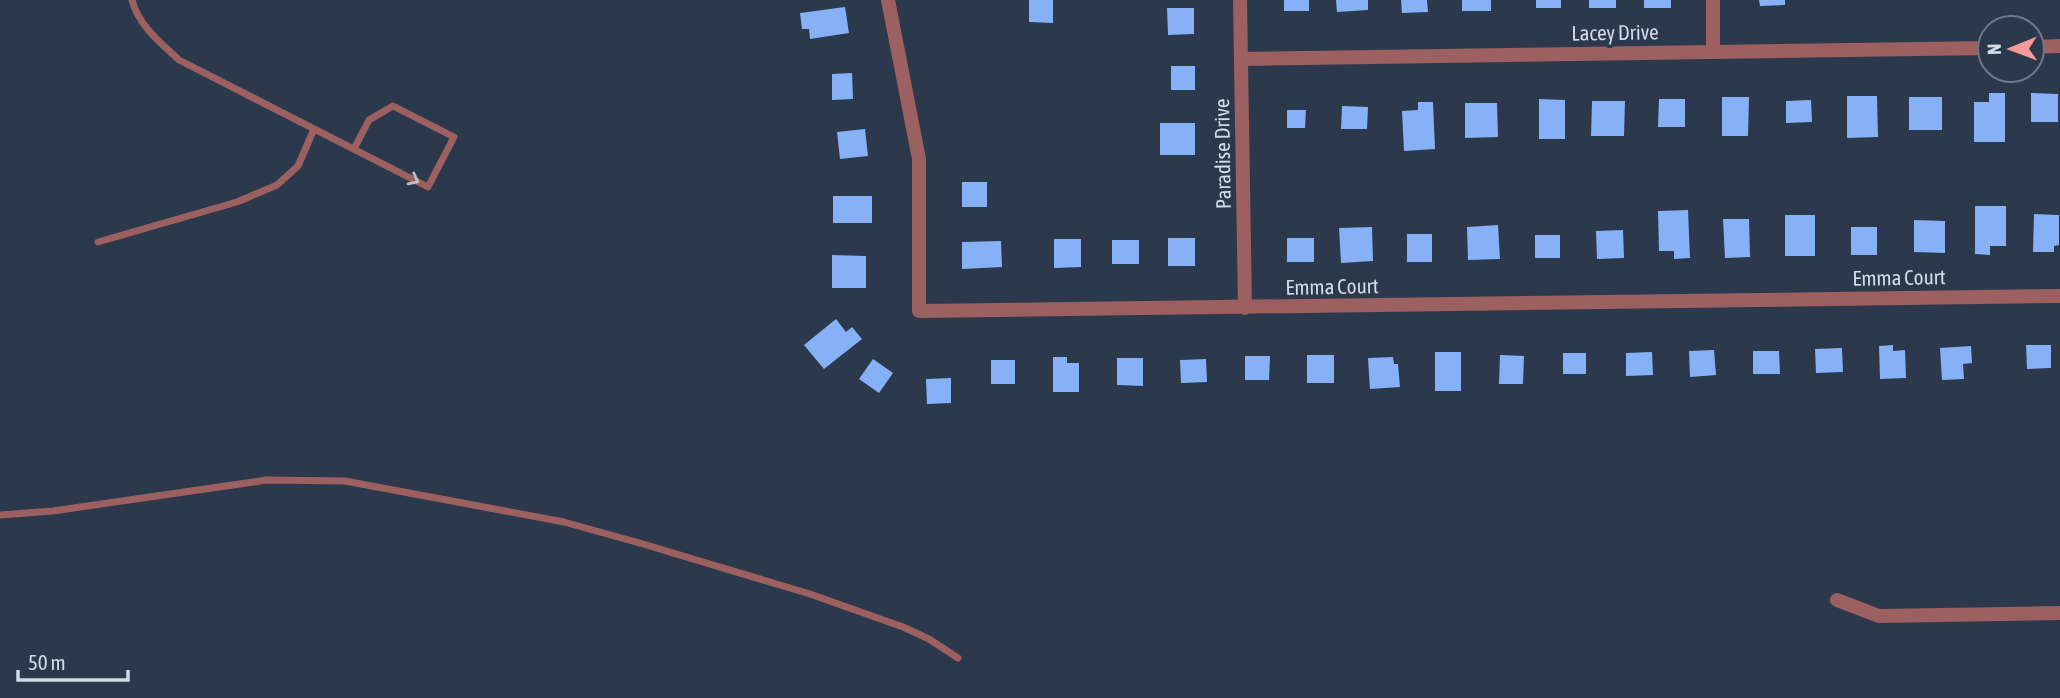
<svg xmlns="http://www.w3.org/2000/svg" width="2060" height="698" font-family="'Asap Condensed',sans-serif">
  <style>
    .building { fill: #86b1f7 }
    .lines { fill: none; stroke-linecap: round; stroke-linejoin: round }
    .service { stroke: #9b605f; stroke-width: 7 }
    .minor { stroke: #9b605f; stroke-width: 14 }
    .oneway { stroke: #c5bcc6 }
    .labels { text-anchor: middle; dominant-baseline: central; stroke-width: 7; stroke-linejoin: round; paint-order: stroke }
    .street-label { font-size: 21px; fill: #d3dbe8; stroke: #2c384c }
  </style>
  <rect width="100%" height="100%" fill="#2c384c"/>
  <path class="building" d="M1029 0H1053V23L1029 22Z
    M1284 0H1309V11H1284Z
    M1336 0H1368V10L1337 12Z
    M1401 0H1427L1428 12 1402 13Z
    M1462 0H1491V11H1462Z
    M1536 0H1561V8H1536Z
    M1589 0H1616V8H1589Z
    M1644 0H1671V8H1644Z
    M1759 0H1785V5L1760 6Z
    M845 7 849 33 810 39 809 29H802L800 13Z
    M1167 8H1194V34L1168 35Z
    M1171 66H1195V90H1171Z
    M852 73 853 99 832 100V74Z
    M1989 93H2005V142H1974V102H1989Z
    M2031 93 2058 94V122H2031Z
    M1847 96H1877L1878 137 1847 138Z
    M1722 97H1749L1748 136H1722Z
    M1909 97H1942V130H1909Z
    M1539 99 1565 100V139H1539Z
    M1659 99H1685V127H1658Z
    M1811 100 1812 122 1786 123V101Z
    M1592 101H1625L1624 136H1591Z
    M1418 102H1433L1435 149 1404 151 1402 111 1418 110Z
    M1465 103H1497L1498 137 1465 138Z
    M1342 106 1368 107 1367 129H1341Z
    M1287 110H1306L1305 128H1287Z
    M1160 123H1195V155H1160Z
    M865 129 868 156 840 159 837 132Z
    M962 182H987V207H962Z
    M833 196H872V223H833Z
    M1975 206H2006V246H1990V255L1975 254Z
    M1688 210 1690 258 1674 259V251H1659L1658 211Z
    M2034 214 2059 215V245L2054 246V252H2033Z
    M1785 215H1815V256H1785Z
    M1723 219H1749L1750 257 1725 258Z
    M1914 220 1945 221V253L1914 252Z
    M1498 225 1500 259 1468 260 1467 227Z
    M1372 227 1373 261 1341 263 1339 228Z
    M1851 227H1877V255H1851Z
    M1623 230 1624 258 1597 259 1596 231Z
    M1407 234H1432V262H1407Z
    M1535 235H1560V258H1535Z
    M1168 238H1195V266H1168Z
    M1287 238H1314V262H1287Z
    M1054 239H1081V267L1054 268Z
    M1112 240H1139V264H1112Z
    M1001 241 1002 267 962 269V242Z
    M832 255 866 256V288H832Z
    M836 319 846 332 852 327 862 339 824 369 804 345Z
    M1893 345V351L1905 350 1906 378 1880 379 1879 346Z
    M2026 345H2051V368L2027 369Z
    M1971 346 1972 363 1963 364 1964 379 1942 380 1940 348Z
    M1842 348 1843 372 1816 373 1815 349Z
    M1714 350 1716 375 1690 377 1689 351Z
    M1753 351H1779L1780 374H1753Z
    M1435 352H1461V391H1435Z
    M1652 352 1653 375 1626 376V353Z
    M1563 353H1586V374H1563Z
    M1307 355H1334V383H1307Z
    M1500 355 1524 356 1523 384H1499Z
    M1245 356H1270L1269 380H1245Z
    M1053 357H1067V363H1079V392H1053Z
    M1393 357 1394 364H1398L1400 387 1370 389 1368 358Z
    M1117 358H1143V386L1117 385Z
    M873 359 893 373 879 393 859 379Z
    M1206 359 1207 382 1181 383 1180 360Z
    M991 360H1015V384H991Z
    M951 378V403L927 404 926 379Z"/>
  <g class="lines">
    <path class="service" d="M132 0C138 25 161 43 179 60L428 187 454 137 393 106 369 120 354 149
      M98 242 237 202 277 185 298 166 314 129
      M0 515 53 511 267 480 345 481 564 522 643 544 810 594 903 627 929 639 958 658"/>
    <path class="minor" d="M888 0 919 159V311L2060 296
      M1240 0 1245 308
      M1713 0V52
      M2032 47 2060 46
      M1241 59 1990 48
      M1837 600 1879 616 2060 613"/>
  </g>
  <defs><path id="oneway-chevron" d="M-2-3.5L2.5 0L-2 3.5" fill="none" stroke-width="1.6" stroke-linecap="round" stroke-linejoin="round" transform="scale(1.75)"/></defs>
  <use class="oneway" href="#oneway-chevron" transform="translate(414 180) rotate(27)"/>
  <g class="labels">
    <g class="street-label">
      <text transform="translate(1615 32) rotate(-1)">Lacey Drive</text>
      <text transform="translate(1222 154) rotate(-91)">Paradise Drive</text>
      <text transform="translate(1899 277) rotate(-1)">Emma Court</text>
      <text transform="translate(1332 286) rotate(-1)">Emma Court</text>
    </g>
  </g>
  <g transform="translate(2011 49) rotate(269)"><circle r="33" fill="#2c384c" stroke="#6f798a" stroke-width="2"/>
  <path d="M0-5L12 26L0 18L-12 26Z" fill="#f59b9a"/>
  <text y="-10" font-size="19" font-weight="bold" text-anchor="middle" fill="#d3dbe8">N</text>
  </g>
  <path d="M18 670v10h110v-10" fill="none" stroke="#d3dbe8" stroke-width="3.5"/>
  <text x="28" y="670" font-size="21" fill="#d3dbe8" stroke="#2c384c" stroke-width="5" paint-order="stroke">50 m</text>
</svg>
